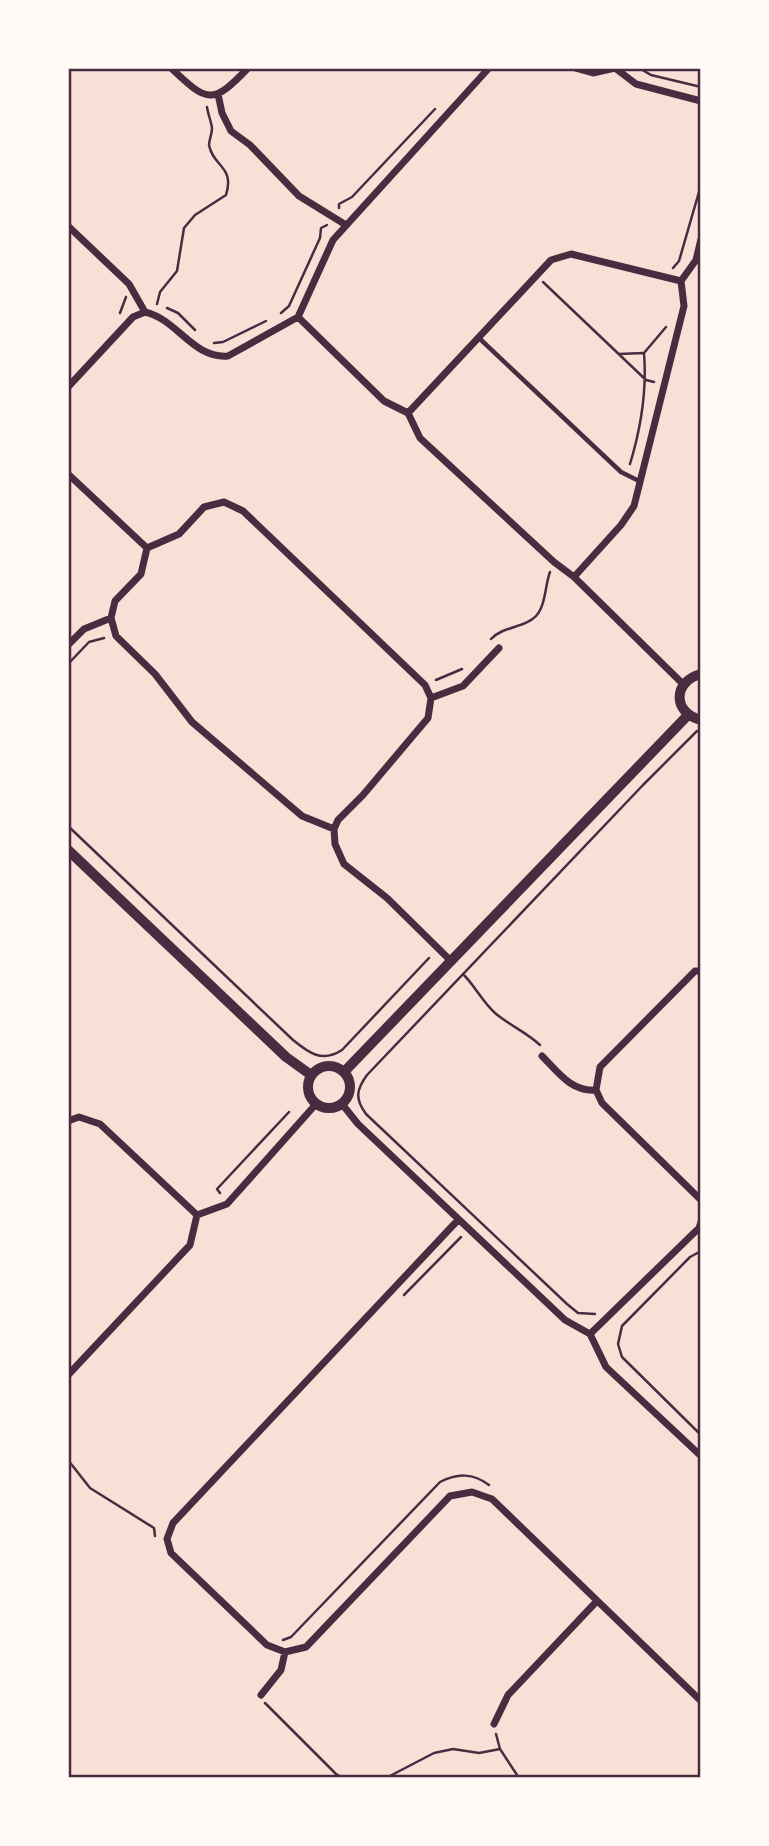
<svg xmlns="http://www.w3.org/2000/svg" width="769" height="1846" font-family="Literata,serif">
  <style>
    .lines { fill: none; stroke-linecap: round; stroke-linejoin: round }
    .path { stroke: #4a2c40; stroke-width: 2.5 }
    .service { stroke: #4a2c40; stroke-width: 4.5 }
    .minor { stroke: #4a2c40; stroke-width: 7 }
    .tertiary { stroke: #4a2c40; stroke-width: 10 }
    .neatline { fill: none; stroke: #4a2c40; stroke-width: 2.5 }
  </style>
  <rect width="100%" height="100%" fill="#f7e1d7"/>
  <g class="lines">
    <path class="path" d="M639 68 651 75 701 87
      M339 208V204L352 197 435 109
      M673 268 679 261 701 185
      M543 282 646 380 654 382
      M157 304 160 292 177 271 184 228 195 215 226 195C235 166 213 167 209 145 209 140 212 134 212 128 211 121 208 114 207 107
      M167 308 178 313 195 330
      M120 313 126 297
      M281 313 289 306 320 238 321 228 327 225
      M214 343 223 342 266 321
      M619 354 643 353
      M630 464C641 428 647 391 644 353L666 327
      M491 639C503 626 525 628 536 616 546 605 545 585 550 572
      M68 664 89 642 104 638
      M436 680 462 669
      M68 826 293 1040C309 1053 322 1063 342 1050L429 958
      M463 974C475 986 482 1001 495 1013 509 1025 526 1032 540 1045
      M220 1193 217 1189 289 1112
      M701 1251 690 1257 622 1326 618 1344 622 1357 701 1435
      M404 1295 461 1237
      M595 1314 578 1313 567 1304 366 1114C355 1099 356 1090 367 1075L643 785 697 731
      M68 1460 90 1488 154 1528 155 1536
      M283 1640 291 1637 440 1482C458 1473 473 1473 489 1485
      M265 1703 336 1774 343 1778
      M500 1749 519 1778
      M386 1778 434 1753 453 1749 479 1753 500 1749 496 1734"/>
    <path class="service" d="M479 338 621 472 639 481"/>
    <path class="minor" d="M171 68C207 102 212 106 248 68
      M575 68 593 73 615 68 636 84 701 101
      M218 94 222 113 231 131 250 145 299 196 346 225
      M68 226 129 284 145 312C177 319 193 359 228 356L298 317
      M298 317 384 401 408 413 420 438 554 562 574 577 683 684
      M298 317 333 240 489 68
      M68 387 133 317 145 312
      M408 413 551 260 571 254 681 281
      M68 474 147 548
      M574 577 621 525 634 506 684 306 681 281 696 260 701 239
      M68 645 84 629 111 618
      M431 698 463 686 499 648
      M334 829 302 816 192 722 155 674 116 636 111 618 115 601 141 574 147 548 179 534 204 507 224 502 243 511 425 685 431 698 428 718 363 795 338 820 334 829 335 844 344 864 387 898 451 961
      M701 971H695L600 1067 596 1090 602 1103 701 1200
      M542 1056C558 1072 571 1092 596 1090
      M342 1104 358 1124 565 1320 590 1334
      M68 1121 79 1117 100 1124 197 1215
      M458 1220 173 1523 167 1539 171 1553 267 1645 285 1652 306 1647 450 1496 472 1492 492 1499 701 1701
      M590 1334 606 1367 701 1456
      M590 1334 699 1228 701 1222
      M68 1375 190 1245 197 1215 227 1204 316 1104
      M261 1695 281 1670 285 1652
      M494 1724 508 1695 596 1602"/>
    <path class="tertiary" d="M701 674C673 681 672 713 701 720
      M68 850 286 1057 311 1075
      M308 1087a21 21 0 1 1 42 0a21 21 0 1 1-42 0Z
      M344 1072 688 715"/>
  </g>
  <rect width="769" height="1846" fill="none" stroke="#fffaf5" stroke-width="140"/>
  <rect x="70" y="70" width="629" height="1706" class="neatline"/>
</svg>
